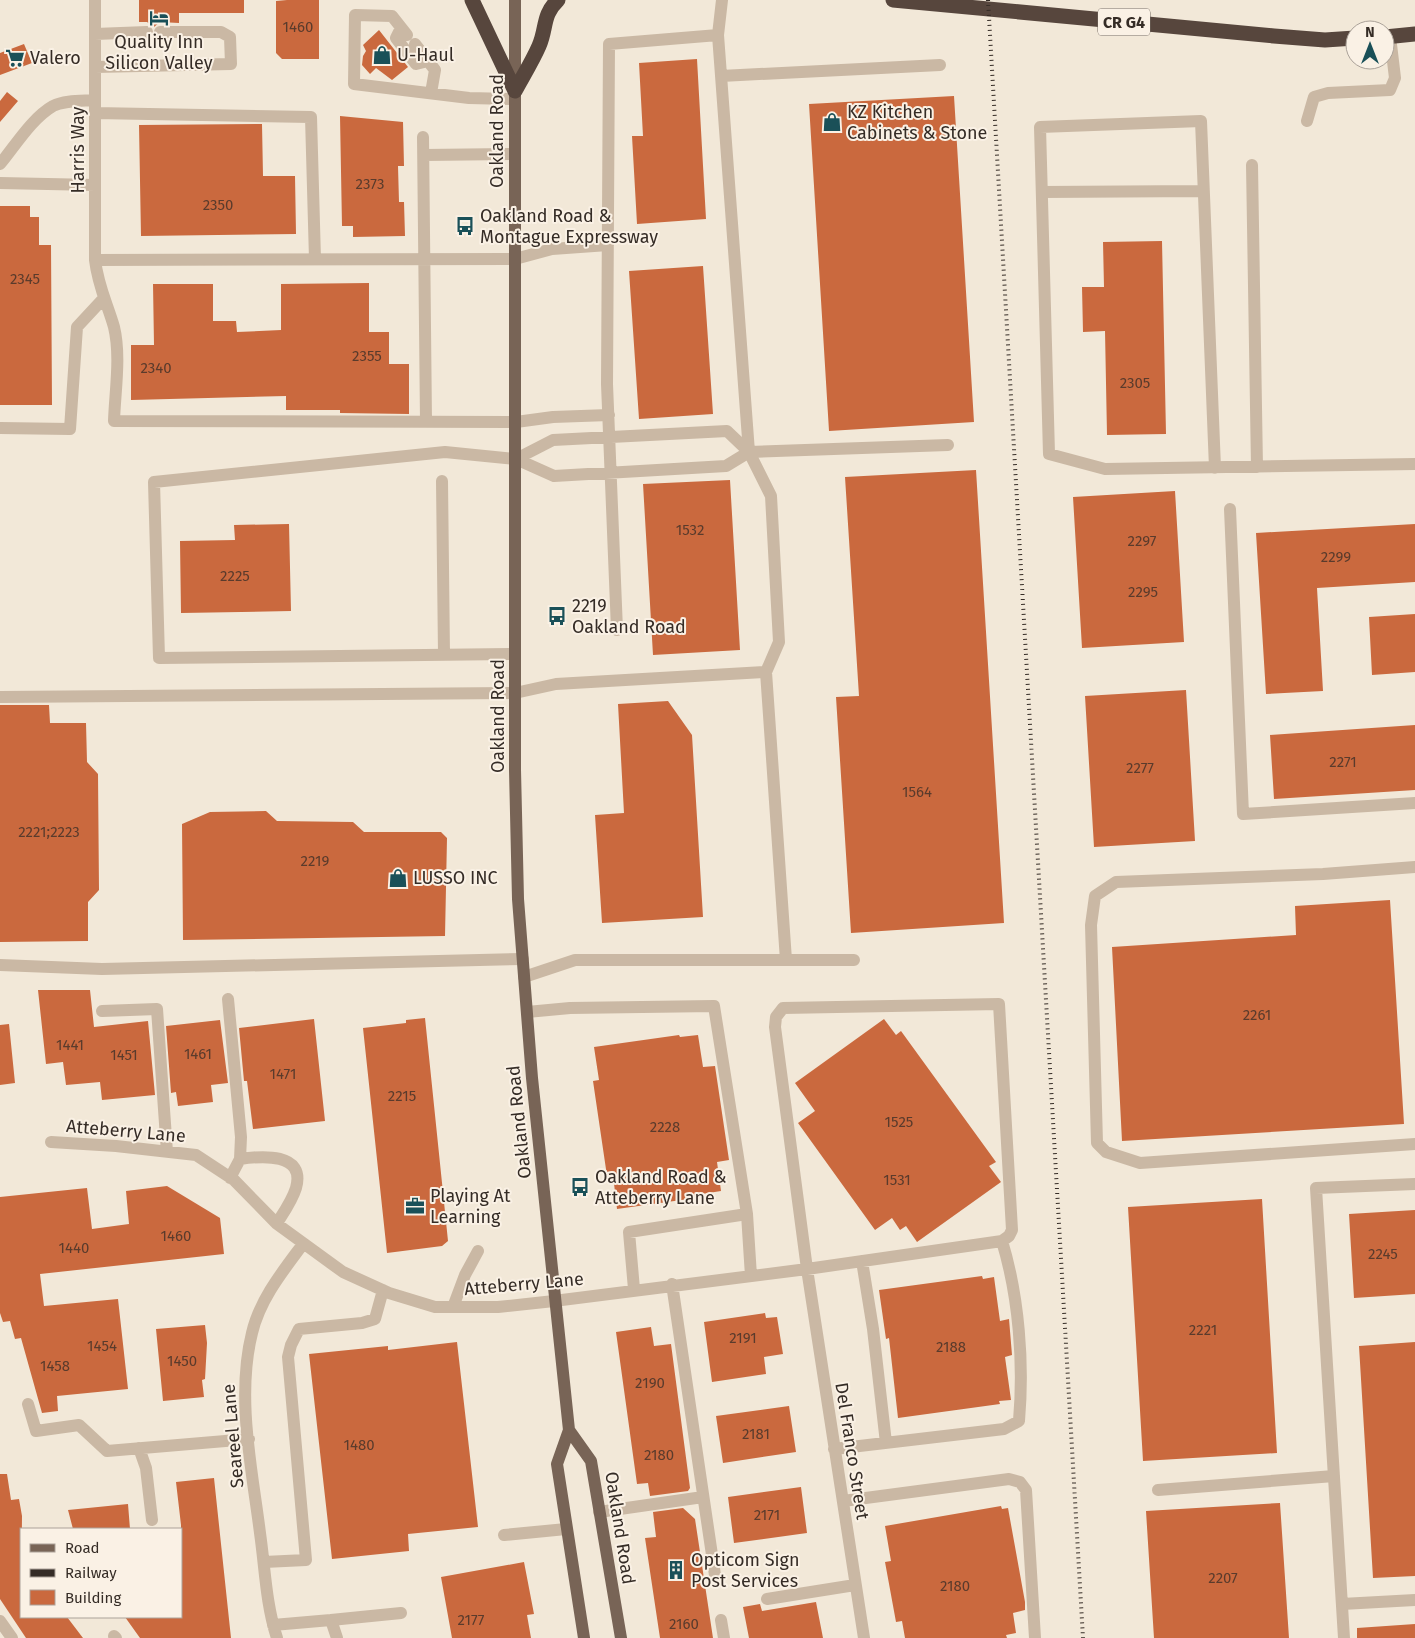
<svg xmlns="http://www.w3.org/2000/svg" width="1415" height="1638" font-family="'Fira Sans',sans-serif">
  <style>
    .building { fill: #ca693e }
    .lines { fill: none; stroke-linecap: round; stroke-linejoin: round }
    .minor { stroke: #cab8a4; stroke-width: 12 }
    .major { stroke: #786456; stroke-width: 12 }
    .highway { stroke: #57463d; stroke-width: 15 }
    .rail { stroke: #352c26; stroke-width: 4; stroke-dasharray: 1 4; stroke-linecap: butt }
    .labels { text-anchor: middle; dominant-baseline: central; stroke-width: 4; stroke-linejoin: round; paint-order: stroke }
    .number-label { font-size: 15px; fill: #5a3b2c }
    .shield { fill: #faf1e5; stroke: #70675f; stroke-width: 1 }
    .shield-label { font-size: 16px; font-weight: bold; fill: #352c26 }
    .poi-label { font-size: 18px; fill: #352c26; stroke: #faf1e5; text-anchor: start }
    .street-label { font-size: 18px; fill: #352c26; stroke: #faf1e5 }
  </style>
  <rect width="100%" height="100%" fill="#f2e8d8"/>
  <path class="building" d="M139 0H244V13H179V23L160 22 154 27 147 22H139Z
    M287 0H319V59H282L276 53V1Z
    M379 30 408 67 392 80 376 68 370 74 362 65 363 56 366 51 363 45Z
    M24 44 32 63 0 75V53Z
    M697 59 706 219 637 224 632 136H643L639 63Z
    M7 92 18 101 0 122V101Z
    M954 96 974 422 829 431 809 104Z
    M340 116 403 122 404 166H398L399 202H404L405 236 353 237V226H342Z
    M262 124 263 176H295L296 234 141 236 139 125Z
    M0 206H30V217H39V245H51L52 405H0Z
    M1162 241 1166 434 1107 435 1105 331 1083 332 1082 287H1104L1103 242Z
    M703 266 713 414 639 419 629 271Z
    M369 283V332H389V364H409V414L340 413V410H286V396L131 400V345H154L153 284H213V321H236L237 332 281 330V284Z
    M976 470 1004 923 851 933 836 697 859 696 845 477Z
    M730 480 740 650 653 655 643 484Z
    M1175 491 1184 642 1082 648 1073 497Z
    M289 524 291 611 181 613 180 541 235 540 234 525Z
    M1415 524V582L1317 588 1323 691 1266 694 1256 533Z
    M1415 614V672L1372 675 1369 617Z
    M1186 690 1195 841 1094 847 1085 696Z
    M668 701 692 735 703 917 602 923 595 815 624 813 618 704Z
    M0 705H49L50 723H86L87 762 98 774 99 890 88 902V941L0 942Z
    M1415 725V790L1274 799 1270 735Z
    M266 811 277 821 353 822 364 832H441L447 838 445 936 183 940 182 824 210 812Z
    M1390 900 1404 1124 1122 1141 1112 947 1296 935 1295 906Z
    M38 990H90L94 1027 148 1021 155 1095 102 1100 100 1082 66 1085 63 1062 46 1064Z
    M425 1018 448 1241 442 1246 387 1253 363 1028 406 1023V1020Z
    M314 1019 325 1121 253 1129 247 1081H244L239 1028Z
    M884 1019 896 1035 901 1031 996 1162 989 1166 1001 1182 917 1242 906 1226 900 1230 892 1218 875 1230 798 1123 815 1111 795 1083Z
    M220 1020 228 1083 211 1085 213 1102 178 1106 176 1092 171 1093 166 1026Z
    M9 1024 15 1083 0 1085V1025Z
    M679 1035 680 1037 698 1035 703 1067 715 1066 729 1160 717 1162 721 1191 702 1194 703 1197 617 1209 613 1175 607 1176 598 1115 593 1081 599 1080 594 1047Z
    M167 1186 220 1218 224 1254 40 1274 44 1306 118 1299 128 1389 57 1396 58 1411 42 1413 21 1338 15 1339 10 1321 3 1322 0 1313V1197L87 1188 92 1229 129 1224 126 1191Z
    M1262 1199 1277 1453 1143 1461 1128 1207Z
    M1415 1210V1294L1354 1298 1349 1214Z
    M982 1276 983 1279 994 1277 1000 1321 1009 1319 1012 1355 1005 1357 1011 1400 999 1401 1000 1404 898 1418 889 1338 886 1339 879 1290Z
    M765 1313 766 1318 777 1317 783 1354 764 1357 766 1374 712 1382 704 1322Z
    M205 1325 207 1343 205 1379 202 1380 204 1397 163 1401 156 1329Z
    M651 1327 654 1346 671 1344 690 1488 688 1491 650 1496 648 1483 637 1484 616 1332Z
    M457 1342 478 1527 408 1534 409 1551 332 1559 309 1354 388 1346V1350Z
    M1415 1342V1576L1373 1578 1359 1346Z
    M789 1406 796 1452 723 1463 716 1416Z
    M0 1474H7L11 1500 19 1499 22 1516 21 1617H67L83 1638H26L0 1599Z
    M214 1478 231 1638H140L125 1617H181V1525L176 1482Z
    M801 1487 807 1533 734 1543 728 1497Z
    M1280 1503 1289 1638H1154L1146 1511Z
    M128 1504 130 1529H73L68 1510Z
    M1001 1506 1002 1509 1008 1508 1025 1602V1610L1013 1613 1016 1633 1006 1635 1007 1638H905L902 1621 896 1622 885 1562 891 1561 885 1526Z
    M683 1508 695 1519 713 1638H660L645 1538 656 1537 653 1512Z
    M524 1562 534 1614 527 1615 531 1638H452L441 1577Z
    M816 1602 823 1638H749L743 1607 760 1604 762 1611Z
    M1415 1624V1638H1357V1628Z"/>
  <g class="lines">
    <path class="minor" d="M95 0V260C98 286 107 303 114 327 121 356 115 391 114 421L516 422 553 417 609 415
      M722 0 718 35 749 452 771 496 779 642 766 672 786 960
      M401 28 396 38 416 64 428 61
      M95 34 147 32
      M407 35 392 16 355 15 354 84 469 98 515 99
      M415 44 435 70 431 93
      M95 67 231 64 230 37 221 32H160
      M721 76 940 65
      M95 113 311 117 315 259
      M1307 121 1314 97 1328 93 1390 90 1395 78 1390 36
      M423 137 426 421
      M424 155 515 154
      M0 164C15 146 32 118 53 106 65 100 82 101 95 100
      M1252 165 1257 467
      M0 183 95 185
      M1042 192 1203 191
      M95 260 515 259 552 249 608 245
      M0 428 70 429 77 327 103 299
      M516 459 553 440 727 431 749 452
      M1215 468 1201 121 1040 127 1049 454 1105 469 1415 464
      M442 481 444 654
      M1230 509 1243 814 1415 803
      M617 630 607 384 609 44 718 35
      M515 654 159 658 154 482 445 452 516 459 554 476 726 466 749 452 948 445
      M0 697 515 693 556 684 766 672
      M1415 867 1323 874 1116 882 1095 896 1091 925 1097 1143 1106 1152 1140 1163 1415 1144
      M0 965 102 969 523 959
      M524 977 575 960H854
      M228 999 241 1137 240 1159 230 1178
      M102 1011 157 1009 167 1152
      M527 1012 570 1008 714 1006 747 1214 751 1276
      M51 1142 116 1146 196 1155 234 1180 277 1224 343 1272 389 1293 435 1307H498L554 1301 807 1269 1002 1241 1009 1236 1012 1230 999 1004 783 1008 776 1017 775 1027 807 1269 864 1638
      M240 1159C261 1156 306 1152 296 1188 292 1201 284 1212 277 1223
      M862 1261 873 1329 886 1443
      M672 1284 716 1582
      M634 1289 629 1232 747 1214
      M453 1307 465 1275 478 1251
      M28 1404 36 1431 79 1425 107 1451 249 1439
      M139 1448 146 1468 152 1520
      M834 1449 1004 1429 1019 1421C1024 1363 1019 1297 1002 1241
      M1158 1490 1334 1476
      M843 1501 1009 1479 1020 1482 1026 1490 1035 1638
      M599 1512 703 1497
      M504 1535 566 1529
      M264 1562 306 1560 288 1357 291 1345 299 1329 362 1323 375 1319 383 1290
      M767 1599 855 1585
      M1342 1604 1415 1600
      M331 1620 401 1613
      M721 1620 724 1638
      M0 1621 12 1638
      M273 1625 331 1620 337 1638
      M114 1636 116 1638
      M277 1638C266 1605 265 1568 260 1533 252 1469 236 1397 252 1333 260 1299 283 1271 303 1244
      M1344 1638 1316 1188 1415 1184"/>
    <path class="major" d="M515 0V770L518 899 532 1078 569 1430 557 1464 584 1638
      M569 1430 591 1461 621 1638"/>
    <path class="highway" d="M472 0 515 91
      M893 0 1274 36 1325 40 1355 38
      M1385 37 1415 34
      M515 91C523 76 532 62 539 46 547 28 542 15 558 0"/>
    <path class="rail" d="M988 0 1083 1638"/>
  </g>
  <defs>
    <g id="hotel-bare" transform="scale(1.5)"><path d="M-6-4.5h1.5V1H6V5H4.5V3h-9V5H-6ZM-4 0a1.8 1.8 0 1 1 3.6 0ZM.5 0V-2.5h3Q6-2.5 6 0Z" fill="#1a5058" stroke="#faf1e5" stroke-width="2.5" paint-order="stroke"/></g>
    <g id="shop-bare" transform="scale(1.5)"><path d="M-5-2.5h2.3a2.7 3.5 0 0 1 5.4 0H5L5.5 6h-11ZM-1.5-2.5h3a1.5 2.3 0 0 0-3 0Z" fill="#1a5058" stroke="#faf1e5" stroke-width="2.5" paint-order="stroke"/></g>
    <g id="supermarket-bare" transform="scale(1.5)"><path d="M-6-5.5h2.5l.6 2H6L4.5 2H-2.5L-4.4-4H-6ZM-1.5 3.2a1.3 1.3 0 1 0 .1 0ZM3 3.2a1.3 1.3 0 1 0 .1 0Z" fill="#1a5058" stroke="#faf1e5" stroke-width="2.5" paint-order="stroke"/></g>
    <g id="bus-bare" transform="scale(1.5)"><path d="M-5-6H5V4H4V6H2V4H-2V6H-4V4H-5ZM-3.5-4V0h7V-4ZM-3.5 1.2v1.5H-2V1.2ZM2 1.2v1.5H3.5V1.2Z" fill="#1a5058" stroke="#faf1e5" stroke-width="2.5" paint-order="stroke"/></g>
    <g id="office-bare" transform="scale(1.5)"><path d="M-6-3h4V-5.5h4V-3h4V5H-6ZM-1-4.5V-3h2v-1.5ZM-6 0V1H6V0Z" fill="#1a5058" stroke="#faf1e5" stroke-width="2.5" paint-order="stroke"/></g>
    <g id="building-bare" transform="scale(1.5)"><path d="M-4-6H4V6H1V3H-1V6H-4ZM-2.5-4.3h1.7v1.8h-1.7ZM.8-4.3h1.7v1.8H.8ZM-2.5-1h1.7V.8h-1.7ZM.8-1h1.7V.8H.8Z" fill="#1a5058" stroke="#faf1e5" stroke-width="2.5" paint-order="stroke"/></g>
  </defs>
  <g fill-rule="evenodd">
    <use href="#hotel-bare" x="159" y="18"/>
    <use href="#shop-bare" x="382" y="55"/>
    <use href="#supermarket-bare" x="15" y="58"/>
    <use href="#shop-bare" x="832" y="122"/>
    <use href="#bus-bare" x="465" y="226"/>
    <use href="#bus-bare" x="557" y="616"/>
    <use href="#shop-bare" x="398" y="878"/>
    <use href="#bus-bare" x="580" y="1187"/>
    <use href="#office-bare" x="415" y="1206"/>
    <use href="#building-bare" x="676" y="1570"/>
  </g>
  <g class="labels">
    <g class="number-label">
      <text x="298" y="27">1460</text>
      <text x="370" y="184">2373</text>
      <text x="218" y="205">2350</text>
      <text x="25" y="279">2345</text>
      <text x="367" y="356">2355</text>
      <text x="156" y="368">2340</text>
      <text x="1135" y="383">2305</text>
      <text x="690" y="530">1532</text>
      <text x="1142" y="541">2297</text>
      <text x="1336" y="557">2299</text>
      <text x="235" y="576">2225</text>
      <text x="1143" y="592">2295</text>
      <text x="1343" y="762">2271</text>
      <text x="1140" y="768">2277</text>
      <text x="917" y="792">1564</text>
      <text x="49" y="832">2221;2223</text>
      <text x="315" y="861">2219</text>
      <text x="1257" y="1015">2261</text>
      <text x="70" y="1045">1441</text>
      <text x="198" y="1054">1461</text>
      <text x="124" y="1055">1451</text>
      <text x="283" y="1074">1471</text>
      <text x="402" y="1096">2215</text>
      <text x="899" y="1122">1525</text>
      <text x="665" y="1127">2228</text>
      <text x="897" y="1180">1531</text>
      <text x="176" y="1236">1460</text>
      <text x="74" y="1248">1440</text>
      <text x="1383" y="1254">2245</text>
      <text x="1203" y="1330">2221</text>
      <text x="743" y="1338">2191</text>
      <text x="102" y="1346">1454</text>
      <text x="951" y="1347">2188</text>
      <text x="182" y="1361">1450</text>
      <text x="55" y="1366">1458</text>
      <text x="650" y="1383">2190</text>
      <text x="756" y="1434">2181</text>
      <text x="359" y="1445">1480</text>
      <text x="659" y="1455">2180</text>
      <text x="767" y="1515">2171</text>
      <text x="1223" y="1578">2207</text>
      <text x="955" y="1586">2180</text>
      <text x="471" y="1620">2177</text>
      <text x="684" y="1624">2160</text>
    </g>
    <rect class="shield" x="1098" y="8.5" width="52" height="27" rx="4"/>
    <g class="shield-label">
      <text x="1124" y="22">CR G4</text>
    </g>
    <g class="poi-label">
      <text x="159" y="42" text-anchor="middle">Quality Inn<tspan x="159" dy="21">Silicon Valley</tspan></text>
      <text x="397" y="55">U-Haul</text>
      <text x="30" y="58">Valero</text>
      <text x="847" y="112">KZ Kitchen<tspan x="847" dy="21">Cabinets &amp; Stone</tspan></text>
      <text x="480" y="216">Oakland Road &amp;<tspan x="480" dy="21">Montague Expressway</tspan></text>
      <text x="572" y="606">2219<tspan x="572" dy="21">Oakland Road</tspan></text>
      <text x="413" y="878">LUSSO INC</text>
      <text x="595" y="1177">Oakland Road &amp;<tspan x="595" dy="21">Atteberry Lane</tspan></text>
      <text x="430" y="1196">Playing At<tspan x="430" dy="21">Learning</tspan></text>
      <text x="691" y="1560">Opticom Sign<tspan x="691" dy="21">Post Services</tspan></text>
    </g>
    <g class="street-label">
      <text transform="translate(497 131) rotate(-90)">Oakland Road</text>
      <text transform="translate(78 150) rotate(-90)">Harris Way</text>
      <text transform="translate(498 716) rotate(-90)">Oakland Road</text>
      <text transform="translate(519 1122) rotate(-96)">Oakland Road</text>
      <text transform="translate(126 1131) rotate(5)">Atteberry Lane</text>
      <text transform="translate(524 1284) rotate(-5)">Atteberry Lane</text>
      <text transform="translate(233 1436) rotate(-95)">Seareel Lane</text>
      <text transform="translate(852 1451) rotate(81)">Del Franco Street</text>
      <text transform="translate(620 1528) rotate(81)">Oakland Road</text>
    </g>
  </g>
  <rect x="20" y="1528" width="162" height="90" fill="#faf1e5" stroke="#aba299"/>
  <rect x="30" y="1544" width="25" height="8" fill="#786456" stroke="#aba299"/>
  <text x="65" y="1553" font-size="15" fill="#352c26">Road</text>
  <rect x="30" y="1569" width="25" height="8" fill="#352c26" stroke="#aba299"/>
  <text x="65" y="1578" font-size="15" fill="#352c26">Railway</text>
  <rect x="30" y="1590" width="25" height="15" fill="#ca693e" stroke="#aba299"/>
  <text x="65" y="1603" font-size="15" fill="#352c26">Building</text>
  <g transform="translate(1370 45)"><circle r="24" fill="#faf1e5" stroke="#aba299"/>
  <path d="M0-4L9 19L0 12L-9 19Z" fill="#1a5058"/>
  <text y="-8" font-size="14" font-weight="bold" text-anchor="middle" fill="#352c26">N</text>
  </g>
</svg>
